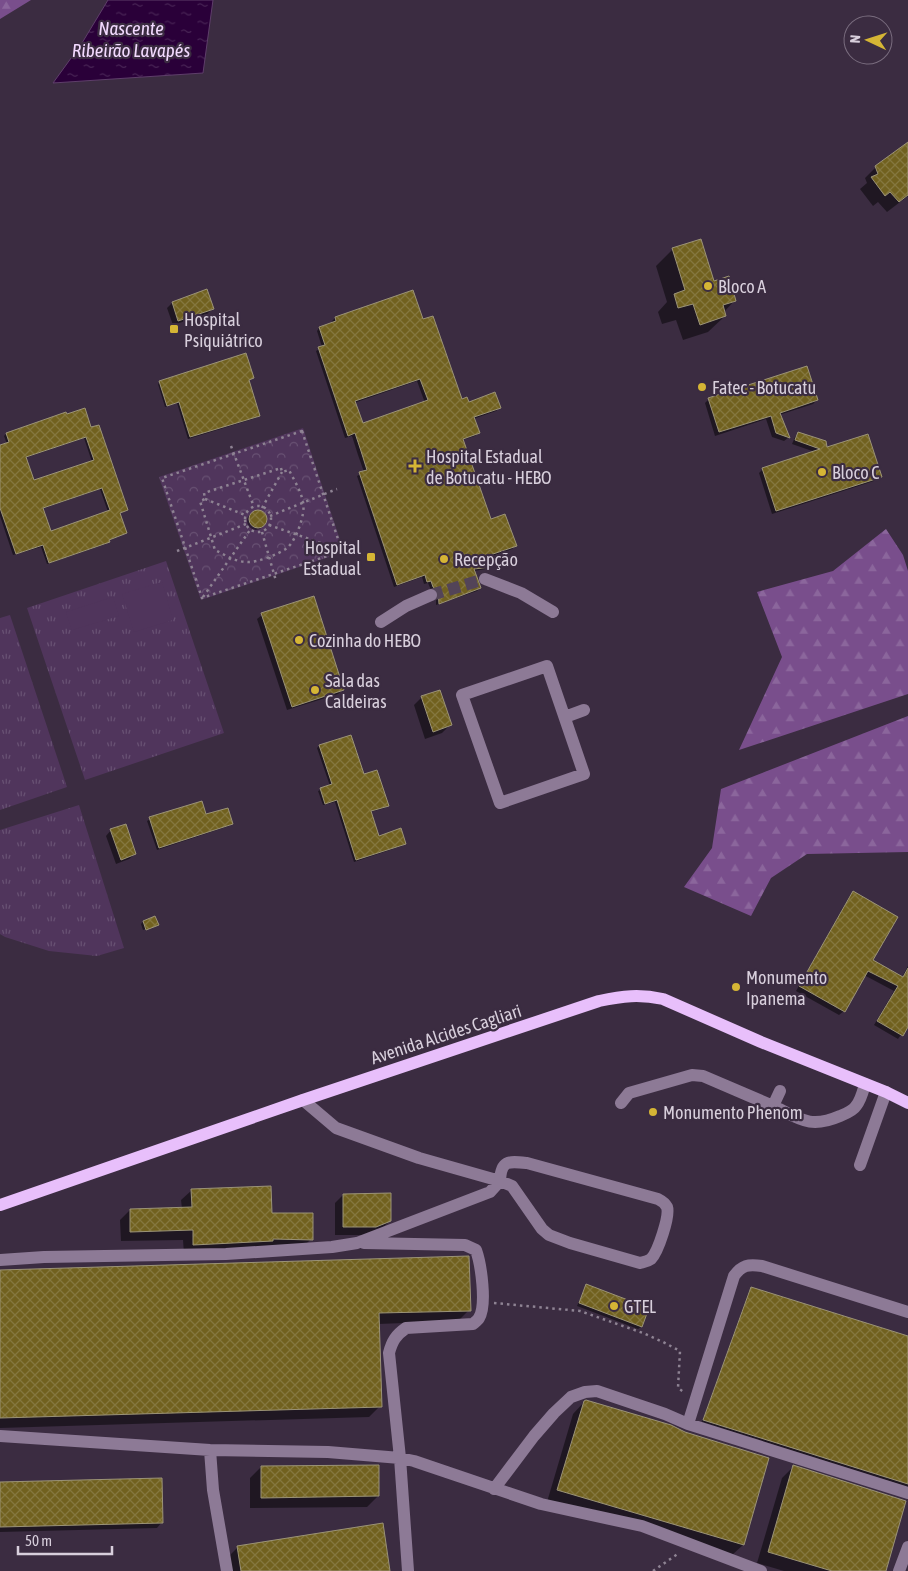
<svg xmlns="http://www.w3.org/2000/svg" width="908" height="1571" font-family="'Asap Condensed',sans-serif">
  <style>
    .grass { fill: url(#grass-tufts) }
    .forest { fill: url(#forest-firs) }
    .park { fill: url(#park-crowns) }
    .pitch { fill: #50355c }
    .water { fill: url(#water-ripples); stroke: #5e3e6a }
    .shadow { fill: #0007; fill-rule: evenodd }
    .building { fill: url(#building-cross-hatch); stroke: #9b9377; fill-rule: evenodd }
    .lines { fill: none; stroke-linecap: round; stroke-linejoin: round }
    .minor-tunnel { stroke: #534458; stroke-width: 12; stroke-dasharray: 12 6; stroke-linecap: butt }
    .path { stroke: #8e8393; stroke-width: 2.5; stroke-dasharray: 2.5 4; stroke-linecap: butt }
    .minor { stroke: #8d7a96; stroke-width: 12 }
    .major { stroke: #e8bffb; stroke-width: 12 }
    .poi-dot { fill: #d5b535; stroke: #3b2c41; stroke-width: 2 }
    .labels { text-anchor: middle; dominant-baseline: central; stroke-width: 4.5; stroke-linejoin: round; paint-order: stroke }
    .poi-label { font-size: 18px; fill: #d8cfdc; stroke: #3b2c41; text-anchor: start }
    .street-label { font-size: 18px; fill: #d8cfdc; stroke: #3b2c41 }
    .water-label { font-size: 19px; font-style: italic; fill: #f3daff; stroke: #3b2c41 }
  </style>
  <defs>
    <pattern id="grass-tufts" width="24" height="20" patternUnits="userSpaceOnUse" patternTransform="scale(1.25)"><rect width="24" height="20" fill="#50355c"/><path d="M3 7l-1-3M5 7V3M7 7l1-3M15 17l-1-3M17 17v-4M19 17l1-3" fill="none" stroke="#685173"/></pattern>
    <pattern id="forest-firs" width="22" height="20" patternUnits="userSpaceOnUse" patternTransform="scale(1.25)"><rect width="22" height="20" fill="#794e8c"/><path d="M5 1l3.5 6h-7zM16 11l3.5 6h-7z" fill="#8b669c"/></pattern>
    <pattern id="park-crowns" width="20" height="18" patternUnits="userSpaceOnUse" patternTransform="scale(1.25)"><rect width="20" height="18" fill="#50355c"/><path d="M2 6a3 3 0 1 1 6 0M12 15a3 3 0 1 1 6 0" fill="none" stroke="#685173"/></pattern>
    <pattern id="water-ripples" width="26" height="14" patternUnits="userSpaceOnUse" patternTransform="scale(1.25)"><rect width="26" height="14" fill="#2a0039"/><path d="M2 4q2-2 4 0t4 0M15 11q2-2 4 0t4 0" fill="none" stroke="#482455"/></pattern>
    <pattern id="building-cross-hatch" width="8" height="8" patternUnits="userSpaceOnUse" patternTransform="scale(1.25)"><rect width="8" height="8" fill="#71611f"/><path d="M0 0l8 8M0 8l8-8" fill="none" stroke="#84773f"/></pattern>
  </defs>
  <rect width="100%" height="100%" fill="#3b2c41"/>
  <path class="grass" d="M166 561 224 733 85 780 27 608Z
    M10 615 67 787 0 810V618Z
    M79 805 124 948 97 956 49 951 5 937 0 934V830Z"/>
  <path class="forest" d="M0 0H31L0 19Z
    M886 529 903 555 908 571V694L739 750 782 657 757 592 833 571Z
    M908 716V852L807 854 771 878 751 916 684 887 712 848 721 789Z"/>
  <path class="park" d="M303 428 344 552 201 600 159 477Z"/>
  <path class="pitch" d="M162 582 173 620 134 632 122 594Z
    M113 597 119 616 72 630 66 612Z"/>
  <path class="water" d="M108 0H213L203 73 53 83 82 43Z"/>
  <path class="shadow" d="M908 143V196L887 212 878 202 873 206 860 189 867 183 865 178 876 167Z
    M673 249 735 300 724 312 725 316 708 332 683 340 676 320 662 324 658 312 667 302 656 266Z
    M172 303 213 308 207 314 173 325 167 308Z
    M335 318 423 321 461 401 468 403 499 408 496 411 473 419 478 433 475 436 462 440 490 521 515 546 512 549 486 558 489 566 486 569 474 571 480 588 477 591 436 605V594L431 590 428 583 424 584 422 577 394 587 357 476 364 472 358 455 352 436 345 438 316 351 322 347 317 331 319 328 333 323 332 321ZM417 381 425 403 362 425 354 403Z
    M253 378 248 381 259 416 256 418 188 439 177 403 165 407 158 384 160 382Z
    M709 399 817 400 813 404 779 415 788 438 784 441 772 437 766 419 715 436 705 403Z
    M90 429 126 510 119 514 126 533 108 541 106 544 47 564 41 547 13 555 0 516V446L7 444 4 436 6 434ZM84 438 92 462 33 482 25 458ZM100 489 108 512 50 532 42 509Z
    M798 434 826 449 880 476 877 480 772 514 759 473 763 469 815 452 792 444 795 437Z
    M247 521a9 9 0 1 1 18 0a9 9 0 1 1-18 0Z
    M262 615 343 689 338 694 287 710 257 619Z
    M422 697 450 725 442 733 425 739 414 705Z
    M350 737 363 775 387 805 385 808 370 812 378 837 404 844 402 846 354 862 335 802 323 805 318 791 330 786 317 748 319 746Z
    M206 816 232 824 229 826 157 850 147 821 150 819Z
    M111 830 135 854 129 859 116 864 106 836Z
    M853 892 872 961 902 977 908 966V1025L898 1039 874 1025 894 991 864 975 844 1011 839 1015 796 991 849 897Z
    M143 922 156 925 143 930 141 924Z
    M192 1190 271 1214 311 1239 301 1249 184 1254 183 1240 121 1241 120 1220 130 1210 182 1209 181 1200Z
    M343 1195 390 1221 381 1229 367 1235H335V1203Z
    M0 1271 469 1310 458 1321 378 1324 380 1406 369 1417 0 1428Z
    M586 1286 647 1309 641 1327 638 1329 577 1306Z
    M751 1288 908 1338V1487L702 1422 749 1291Z
    M584 1402 768 1459 743 1545 731 1556 547 1502 573 1414Z
    M261 1467 378 1496 367 1507 250 1508V1478Z
    M793 1467 884 1571H784L757 1563 782 1478Z
    M0 1484 162 1522 157 1528 0 1532Z
    M238 1547 389 1571H228L226 1559Z"/>
  <path class="building" d="M908 142V195L899 202 890 192 885 196 871 177 878 174 875 166Z
    M701 239 714 281 729 276 736 301 723 305 726 316 700 325 693 304 678 308 674 294 685 290 672 248Z
    M207 289 214 309 178 321 172 302Z
    M413 290 423 319 433 316 462 399 467 397 469 402 495 392 501 408 474 417 480 433 463 439 491 519 505 514 517 546 487 556 491 567 474 569 481 588 439 604 438 591 433 587 431 581 427 582 425 575 397 585 359 472 367 470 361 451 355 433 348 436 318 347 325 345 319 327 336 321 335 317ZM420 379 428 400 363 423 355 401Z
    M246 353 254 378 249 380 260 416 190 437 179 402 167 406 159 381Z
    M807 366 818 400 780 413 790 438 776 433 771 416 719 432 708 398Z
    M85 408 91 427 99 425 128 510 120 513 127 533 109 540 110 542 49 563 43 545 16 554 0 508V445L9 442 6 433 66 412 67 414ZM86 437 94 460 34 480 26 457ZM102 488 110 510 51 531 43 508Z
    M798 432 826 441 827 447 868 434 882 477 776 511 762 468 820 449 795 440Z
    M249 519a9 9 0 1 1 18 0a9 9 0 1 1-18 0Z
    M314 596 344 690 292 707 261 613Z
    M440 690 452 725 433 732 421 696Z
    M351 735 364 774 377 770 389 806 371 811 379 836 401 828 406 844 356 860 337 800 325 804 320 788 332 784 319 745Z
    M202 801 206 814 228 808 233 824 159 848 149 817Z
    M126 824 136 854 121 860 110 829Z
    M853 891 898 917 873 960 903 977 908 968V1027L903 1036 877 1021 898 986 868 971 845 1012 799 986Z
    M155 916 159 925 146 930 143 921Z
    M271 1186 272 1213H313V1240L273 1239V1241L193 1245V1230L130 1232V1209L192 1207 191 1189Z
    M391 1193V1221L376 1227H343V1194Z
    M469 1256 471 1311 379 1313 382 1407 0 1418V1270Z
    M586 1284 649 1308 642 1327 579 1303Z
    M751 1287 908 1336V1484L703 1420Z
    M586 1400 671 1425 685 1432 769 1458 744 1545 557 1490 584 1401Z
    M379 1465V1496L261 1498V1466Z
    M793 1465 906 1501 886 1571H832L768 1552Z
    M162 1478 163 1523 0 1527V1482Z
    M383 1523 390 1571H241L237 1546Z"/>
  <g class="lines">
    <path class="minor-tunnel" d="M431 595 485 579"/>
    <path class="path" d="M302 431 342 551 202 598 162 478Z
      M231 446 254 507
      M281 468 282 472 289 470C294 480 301 491 303 502 306 513 296 541 287 548 279 554 257 563 247 562 236 562 225 555 215 550L200 501 205 499 204 493Z
      M205 499 245 515
      M245 519a13 13 0 1 1 26 0a13 13 0 1 1-26 0Z
      M262 508 282 472
      M270 516 337 489
      M269 525 341 550
      M262 532 276 581
      M177 551 246 524
      M203 597 250 530
      M494 1303 580 1311 643 1333 663 1342 680 1351 678 1388 685 1393
      M653 1571 679 1553"/>
    <path class="minor" d="M485 579 521 593 553 612
      M381 622 406 606 431 595
      M547 666 584 774 500 803 462 695Z
      M565 717 584 710
      M621 1103 629 1093 692 1075 703 1076 773 1106 780 1091
      M773 1106C800 1119 810 1129 840 1116 845 1114 853 1111 856 1106 861 1100 863 1091 865 1084
      M860 1165 886 1092
      M364 1243 465 1245 476 1250C481 1264 487 1305 479 1318 478 1320 474 1323 473 1324L406 1328C396 1335 392 1341 389 1353L400 1458 408 1571
      M0 1260 44 1257 226 1254 332 1247 357 1243 490 1192 500 1181C501 1160 508 1161 527 1163L658 1199C662 1201 665 1203 667 1207 670 1216 658 1252 651 1259 647 1262 644 1262 640 1263L570 1243 549 1235 542 1229 512 1186 500 1181 419 1158 336 1128 303 1100
      M688 1424 734 1276C742 1265 748 1264 762 1266L908 1312
      M0 1436 210 1450 328 1452 400 1458 414 1461 541 1504 642 1526 761 1571
      M210 1450 213 1490 227 1571
      M494 1489 534 1436 554 1413 571 1397 585 1392 597 1391 665 1414 688 1424 908 1493
      M899 1571 908 1547"/>
    <path class="major" d="M0 1205 303 1100 599 1001C623 996 639 994 663 999L761 1042 886 1092 908 1103"/>
  </g>
  <g class="poi-dot">
    <circle cx="708" cy="286" r="5"/>
    <rect x="169" y="324" width="10" height="10" rx="2.5"/>
    <circle cx="702" cy="387" r="5"/>
    <path d="M412.5 458.5h5v5h5v5h-5v5h-5v-5h-5v-5h5z"/>
    <circle cx="822" cy="472" r="5"/>
    <rect x="366" y="552" width="10" height="10" rx="2.5"/>
    <circle cx="444" cy="559" r="5"/>
    <circle cx="299" cy="640" r="5"/>
    <circle cx="315" cy="690" r="5"/>
    <circle cx="736" cy="987" r="5"/>
    <circle cx="653" cy="1112" r="5"/>
    <circle cx="614" cy="1306" r="5"/>
  </g>
  <g class="labels">
    <g class="poi-label">
      <text x="718" y="286">Bloco A</text>
      <text x="184" y="319">Hospital<tspan x="184" dy="21">Psiquiátrico</tspan></text>
      <text x="712" y="387">Fatec - Botucatu</text>
      <text x="426" y="456">Hospital Estadual<tspan x="426" dy="21">de Botucatu - HEBO</tspan></text>
      <text x="832" y="472">Bloco C</text>
      <text x="361" y="547" text-anchor="end">Hospital<tspan x="361" dy="21">Estadual</tspan></text>
      <text x="454" y="559">Recepção</text>
      <text x="309" y="640">Cozinha do HEBO</text>
      <text x="325" y="680">Sala das<tspan x="325" dy="21">Caldeiras</tspan></text>
      <text x="746" y="977">Monumento<tspan x="746" dy="21">Ipanema</tspan></text>
      <text x="663" y="1112">Monumento Phenom</text>
      <text x="624" y="1306">GTEL</text>
    </g>
    <g class="street-label">
      <text transform="translate(446 1034) rotate(-18)">Avenida Alcides Cagliari</text>
    </g>
    <g class="water-label">
      <text x="131" y="28">Nascente<tspan x="131" dy="22">Ribeirão Lavapés</tspan></text>
    </g>
  </g>
  <g transform="translate(868 40) rotate(274)"><circle r="24" fill="#3b2c41" stroke="#7a6d7f"/>
  <path d="M0-4L9 19L0 12L-9 19Z" fill="#d5b535"/>
  <text y="-8" font-size="14" font-weight="bold" text-anchor="middle" fill="#d8cfdc">N</text>
  </g>
  <path d="M18 1546v8h94v-8" fill="none" stroke="#d8cfdc" stroke-width="2.5"/>
  <text x="25" y="1546" font-size="15" fill="#d8cfdc" stroke="#3b2c41" stroke-width="4" paint-order="stroke">50 m</text>
</svg>
